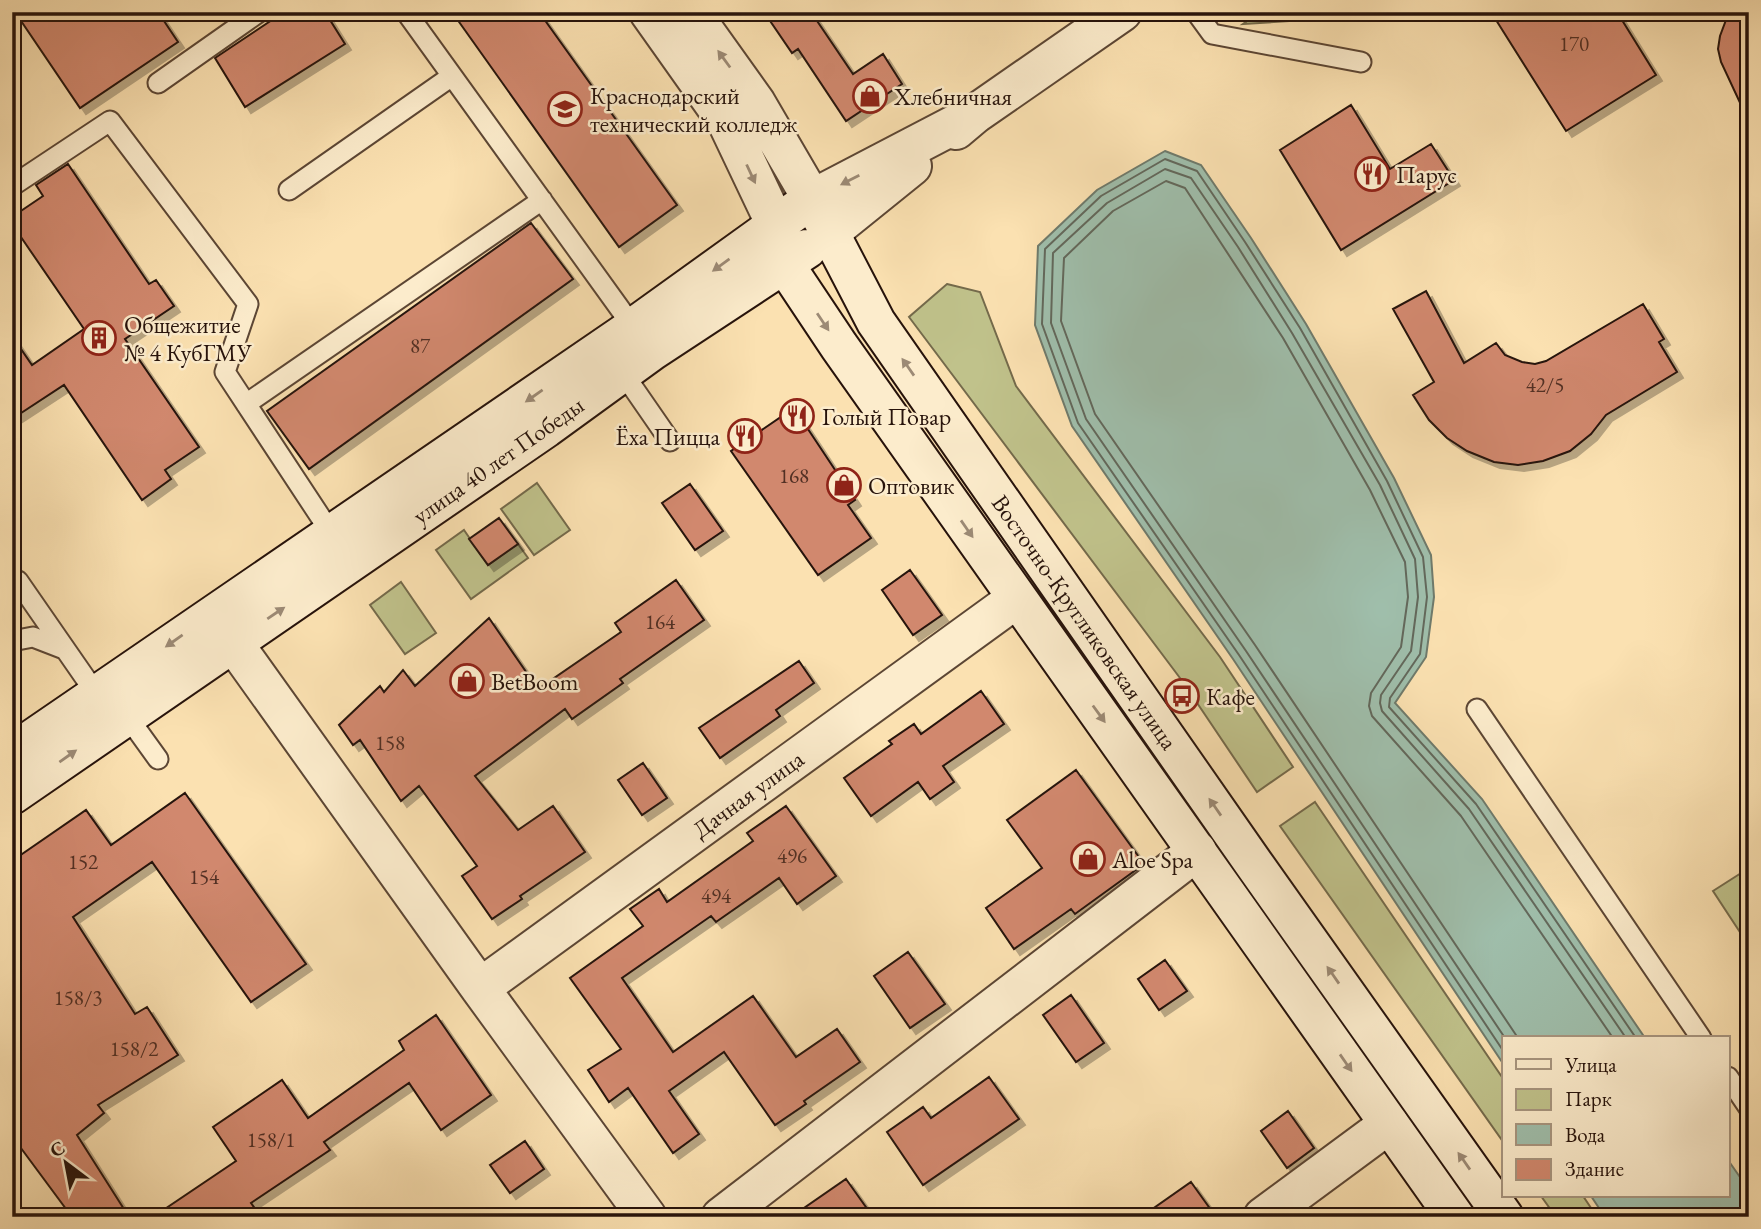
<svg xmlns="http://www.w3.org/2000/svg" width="1761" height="1229" font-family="'EB Garamond',serif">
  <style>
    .green { fill: #c0c28b; stroke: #746a4b; stroke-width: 2 }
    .water { fill: #9fbeab; stroke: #6f7a6b; stroke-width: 2 }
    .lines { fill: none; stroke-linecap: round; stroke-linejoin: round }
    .shore { stroke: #63685b; stroke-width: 2 }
    .building { fill: #d1886e; stroke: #27130b; stroke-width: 2; filter: url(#shadow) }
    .service-casing { stroke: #5c4634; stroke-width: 23 }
    .minor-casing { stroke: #5c4634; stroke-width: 42 }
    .tertiary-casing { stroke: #5c4634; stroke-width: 42 }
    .secondary-casing { stroke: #27130b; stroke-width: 42 }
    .service { stroke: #fceccc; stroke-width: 19 }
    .minor { stroke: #fceccc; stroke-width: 38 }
    .tertiary { stroke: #fceccc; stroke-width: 38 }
    .secondary { stroke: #fceccc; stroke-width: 38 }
    .oneway { fill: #9c8a75 }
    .labels { text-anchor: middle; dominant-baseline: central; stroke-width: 5; stroke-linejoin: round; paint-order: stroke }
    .number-label { font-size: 21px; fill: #523024 }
    .poi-label { font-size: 24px; fill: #27130b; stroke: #fceccc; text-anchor: start }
    .street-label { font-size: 24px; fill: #27130b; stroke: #fceccc }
  </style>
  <defs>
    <filter id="shadow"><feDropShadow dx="6" dy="6" stdDeviation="0" flood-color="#0004"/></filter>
  </defs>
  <rect width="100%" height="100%" fill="#fbe1b1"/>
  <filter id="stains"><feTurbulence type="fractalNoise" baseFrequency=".00286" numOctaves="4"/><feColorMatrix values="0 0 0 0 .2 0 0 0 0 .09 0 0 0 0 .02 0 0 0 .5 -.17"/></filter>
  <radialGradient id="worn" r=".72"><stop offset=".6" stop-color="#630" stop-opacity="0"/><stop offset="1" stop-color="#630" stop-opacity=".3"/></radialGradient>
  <path class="green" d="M1260 12H1374L1368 16 1243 24Z
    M947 284 980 292 1016 386 1220 657 1293 767 1257 792 1183 682 909 317Z
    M537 483 570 530 534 555 501 509Z
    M464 530 488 565 518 544 528 558 471 599 436 550Z
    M401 582 436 633 405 654 370 605Z
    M1315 802 1504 1080V1143L1280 826Z
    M1749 868V946L1713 891Z
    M1541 1196H1583L1597 1217H1556Z"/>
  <path class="water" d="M1165 151 1201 165 1251 238 1306 324 1394 478 1431 555 1434 597 1426 657 1395 703 1482 799 1645 1038H1504V1065L1233 659 1072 426 1035 325 1038 246 1097 190Z
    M1728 1160 1749 1190V1217H1605L1591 1196H1728Z"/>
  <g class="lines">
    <path class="shore" d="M1505 1038 1246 651 1086 419 1051 323 1053 253 1107 203 1165 169 1191 178 1238 247 1292 333 1380 485 1415 559 1418 597 1411 651 1381 695 1380 703 1382 711 1469 809 1626 1038
      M1518 1038 1255 645 1095 414 1061 321 1064 258 1113 211 1166 181 1185 188 1283 338 1370 490 1405 562 1408 597 1401 647 1371 693 1369 706 1372 716 1461 816 1613 1038
      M1504 1052 1239 655 1078 423 1042 324 1045 249 1101 196 1165 159 1197 171 1245 242 1300 328 1387 481 1423 557 1427 597 1420 654 1390 698 1389 707 1476 804 1636 1038"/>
  </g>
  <path class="building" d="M15 12H158L178 42 80 108Z
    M284 12H325L345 44 245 107 215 58Z
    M452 12H539L677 205 619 247Z
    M764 12H811L853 74 883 54 902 84 846 121 798 49 792 53Z
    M1491 12H1617L1656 75 1566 131Z
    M1729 12H1749V122L1721 62 1718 49 1720 36Z
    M1351 105 1390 169 1431 144 1454 180 1341 250 1280 150Z
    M68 164 149 284 156 280 174 306 125 339 199 447 165 470 171 479 142 500 64 385 12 419V336L32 365 84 329 12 224V217L43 196 36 185Z
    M531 223 573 279 309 469 267 411Z
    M1426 291 1464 363 1496 343 1505 355 1522 362 1535 364 1546 361 1643 304 1664 339 1659 342 1677 372 1606 415 1591 434 1570 451 1543 461 1518 465 1494 462 1467 451 1447 438 1429 420 1413 395 1434 382 1393 309Z
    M794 408 855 500 848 505 871 538 818 575 731 451Z
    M690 484 723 531 695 550 662 503Z
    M499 518 518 544 488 565 469 539Z
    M910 570 942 615 913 635 882 590Z
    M676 580 704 620 620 679 623 683 572 719 565 709 475 776 518 830 553 806 585 852 520 896 522 899 492 919 462 876 477 866 419 786 401 801 360 740 353 745 339 725 380 686 384 692 403 670 415 686 489 618 538 689 621 632 615 623Z
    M799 661 814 683 776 710 780 716 720 758 699 728Z
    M981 691 1004 724 943 766 954 782 930 799 918 782 871 816 844 778 892 744 889 741 914 724 921 734Z
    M643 763 667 798 642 815 618 780Z
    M1076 770 1144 864 1075 914 1071 909 1014 949 986 908 1042 868 1007 820Z
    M185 793 306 964 251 1002 152 862 73 917 135 1014 147 1007 178 1055 98 1105 104 1113 77 1135 129 1217H72L12 1136V861L86 810 111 845Z
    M786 806 836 876 797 904 779 878 716 922 711 916 622 978 673 1052 753 996 796 1057 837 1029 860 1062 804 1101 806 1104 775 1125 724 1052 669 1091 699 1134 673 1153 628 1088 609 1102 588 1070 621 1049 570 978 643 926 630 909 659 889 667 902 753 841 747 833Z
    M908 952 945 1004 910 1028 874 976Z
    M1165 960 1187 991 1159 1010 1138 979Z
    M1071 995 1104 1043 1076 1062 1043 1015Z
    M436 1015 491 1095 441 1130 409 1083 324 1142 330 1150 251 1203 261 1217H153L236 1161 213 1127 282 1080 308 1118 404 1050 399 1041Z
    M989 1077 1019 1119 923 1185 887 1132 923 1107 931 1118Z
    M1288 1111 1314 1148 1287 1168 1261 1131Z
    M525 1141 544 1169 510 1193 490 1165Z
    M846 1179 873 1217H791Z
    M1191 1182 1216 1217H1141Z"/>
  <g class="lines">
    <g class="service-casing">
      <path id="service" d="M406 12 636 331
        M1196 12 1212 34 1361 62
        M158 83 259 12
        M12 186 110 121 248 304 225 372 335 539
        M289 190 452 76
        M623 373 670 441
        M246 404 542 200
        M18 581 97 695
        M12 641 33 637 64 649
        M1477 709 1701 1038
        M127 716 158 759
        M1728 1077 1749 1108"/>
    </g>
    <g class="minor-casing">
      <path id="minor" d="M214 616 480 988 647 1217
        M480 988 1016 599
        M721 1217 1197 851
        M1263 1217 1389 1124"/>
    </g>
    <g class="tertiary-casing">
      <path id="tertiary" d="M649 12 727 122 776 225
        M691 12 756 103 812 199 975 114
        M956 130 975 114 1122 12
        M829 233 912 166"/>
    </g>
    <g class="secondary-casing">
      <path id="secondary" d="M776 225 785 265 839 346 1455 1217
        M12 753 634 327 812 199 876 322 1254 864 1504 1217
        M12 795 546 428 652 351 807 249"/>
    </g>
    <use href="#service" class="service"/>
    <use href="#minor" class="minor"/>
    <use href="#tertiary" class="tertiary"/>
    <use href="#secondary" class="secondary"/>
  </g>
  <defs><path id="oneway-solid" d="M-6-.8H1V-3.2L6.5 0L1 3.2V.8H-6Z" transform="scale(1.75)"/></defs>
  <g class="oneway">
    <use href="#oneway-solid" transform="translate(724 59) rotate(-126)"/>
    <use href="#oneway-solid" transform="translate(751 174) rotate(65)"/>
    <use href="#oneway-solid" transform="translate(850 180) rotate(153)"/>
    <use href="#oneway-solid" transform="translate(721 265) rotate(144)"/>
    <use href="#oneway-solid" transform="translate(823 322) rotate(56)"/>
    <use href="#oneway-solid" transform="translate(908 367) rotate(-125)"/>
    <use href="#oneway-solid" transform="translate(534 396) rotate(145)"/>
    <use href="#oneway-solid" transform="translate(967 529) rotate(55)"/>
    <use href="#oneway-solid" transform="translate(276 613) rotate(-34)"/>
    <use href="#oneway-solid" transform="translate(174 641) rotate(145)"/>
    <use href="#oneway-solid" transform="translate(1099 714) rotate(54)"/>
    <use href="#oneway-solid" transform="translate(68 756) rotate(-35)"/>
    <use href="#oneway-solid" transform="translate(1215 807) rotate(-125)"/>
    <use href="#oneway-solid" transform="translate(1333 975) rotate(-125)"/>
    <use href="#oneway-solid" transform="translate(1346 1063) rotate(55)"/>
    <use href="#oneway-solid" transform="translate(1464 1161) rotate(-125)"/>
  </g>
  <defs>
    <g id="shop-ring" transform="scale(1.75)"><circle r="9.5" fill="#fceccc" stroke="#8f2418" stroke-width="1.5"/><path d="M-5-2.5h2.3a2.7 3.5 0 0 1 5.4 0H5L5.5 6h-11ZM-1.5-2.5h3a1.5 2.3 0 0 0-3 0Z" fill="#8f2418"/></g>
    <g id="university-ring" transform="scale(1.75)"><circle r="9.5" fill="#fceccc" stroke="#8f2418" stroke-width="1.5"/><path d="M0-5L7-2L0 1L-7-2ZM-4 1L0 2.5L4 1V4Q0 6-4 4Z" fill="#8f2418"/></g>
    <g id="restaurant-ring" transform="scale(1.75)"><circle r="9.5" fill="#fceccc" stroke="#8f2418" stroke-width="1.5"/><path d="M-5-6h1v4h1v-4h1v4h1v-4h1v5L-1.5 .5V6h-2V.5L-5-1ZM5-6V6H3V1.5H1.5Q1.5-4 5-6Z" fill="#8f2418"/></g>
    <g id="building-ring" transform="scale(1.75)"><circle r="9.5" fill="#fceccc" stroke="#8f2418" stroke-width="1.5"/><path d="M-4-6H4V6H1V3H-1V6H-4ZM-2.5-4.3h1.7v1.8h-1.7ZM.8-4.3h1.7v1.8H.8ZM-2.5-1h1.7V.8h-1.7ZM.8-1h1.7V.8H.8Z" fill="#8f2418"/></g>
    <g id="bus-ring" transform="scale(1.75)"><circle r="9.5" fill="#fceccc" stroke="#8f2418" stroke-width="1.5"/><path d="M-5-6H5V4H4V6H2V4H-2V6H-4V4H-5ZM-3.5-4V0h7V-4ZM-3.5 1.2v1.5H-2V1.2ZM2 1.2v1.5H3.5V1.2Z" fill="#8f2418"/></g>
  </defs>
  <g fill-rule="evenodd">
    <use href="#shop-ring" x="870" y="96"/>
    <use href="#university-ring" x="565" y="109"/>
    <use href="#restaurant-ring" x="1372" y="174"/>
    <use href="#building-ring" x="99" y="338"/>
    <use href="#restaurant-ring" x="797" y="416"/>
    <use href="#restaurant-ring" x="745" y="436"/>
    <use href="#shop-ring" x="844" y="485"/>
    <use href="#shop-ring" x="467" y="681"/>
    <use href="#bus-ring" x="1182" y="696"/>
    <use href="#shop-ring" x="1088" y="859"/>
  </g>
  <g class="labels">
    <g class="number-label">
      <text x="1574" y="43">170</text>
      <text x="420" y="345">87</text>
      <text x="1545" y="384">42/5</text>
      <text x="794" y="475">168</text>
      <text x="660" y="621">164</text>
      <text x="390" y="742">158</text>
      <text x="792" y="855">496</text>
      <text x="83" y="861">152</text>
      <text x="204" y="876">154</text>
      <text x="716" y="895">494</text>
      <text x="78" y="997">158/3</text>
      <text x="134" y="1048">158/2</text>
      <text x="271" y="1139">158/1</text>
    </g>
    <g class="poi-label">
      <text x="590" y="95">Краснодарский<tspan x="590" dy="28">технический колледж</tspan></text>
      <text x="894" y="96">Хлебничная</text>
      <text x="1396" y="174">Парус</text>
      <text x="124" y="324">Общежитие<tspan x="124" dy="28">№ 4 КубГМУ</tspan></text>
      <text x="822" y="416">Голый Повар</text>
      <text x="720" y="436" text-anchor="end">Ёха Пицца</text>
      <text x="868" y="485">Оптовик</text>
      <text x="491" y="681">BetBoom</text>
      <text x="1206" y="696">Кафе</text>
      <text x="1112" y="859">Aloe Spa</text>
    </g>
    <g class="street-label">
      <text transform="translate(498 460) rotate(-35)">улица 40 лет Победы</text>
      <text transform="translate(1085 622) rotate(55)">Восточно-Кругликовская улица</text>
      <text transform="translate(748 794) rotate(-36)">Дачная улица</text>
    </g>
  </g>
  <rect width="1761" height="1229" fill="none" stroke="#fbe1b1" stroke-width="42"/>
  <rect x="14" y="14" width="1733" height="1201" fill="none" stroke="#27130b" stroke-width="3.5"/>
  <rect x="21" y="21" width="1719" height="1187" fill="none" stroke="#27130b" stroke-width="2"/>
  <rect x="1502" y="1036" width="228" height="161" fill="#fceccc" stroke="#a7957f" stroke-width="2"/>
  <rect x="1516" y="1059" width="35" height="10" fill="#fceccc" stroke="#a7957f" stroke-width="2"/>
  <text x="1565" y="1072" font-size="21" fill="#27130b">Улица</text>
  <rect x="1516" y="1089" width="35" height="21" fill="#c0c28b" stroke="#a7957f" stroke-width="2"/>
  <text x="1565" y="1106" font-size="21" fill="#27130b">Парк</text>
  <rect x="1516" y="1124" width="35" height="21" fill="#9fbeab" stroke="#a7957f" stroke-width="2"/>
  <text x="1565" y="1142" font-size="21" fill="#27130b">Вода</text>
  <rect x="1516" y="1159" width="35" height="21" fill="#d1886e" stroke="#a7957f" stroke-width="2"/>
  <text x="1565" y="1176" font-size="21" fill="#27130b">Здание</text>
  <g transform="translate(66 1163) rotate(328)" stroke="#fceccc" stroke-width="5" paint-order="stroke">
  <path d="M0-5L12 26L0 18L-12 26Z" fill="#27130b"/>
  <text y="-10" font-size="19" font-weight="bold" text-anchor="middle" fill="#27130b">С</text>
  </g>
  <rect width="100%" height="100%" filter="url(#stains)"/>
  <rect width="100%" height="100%" fill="url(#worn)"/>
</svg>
